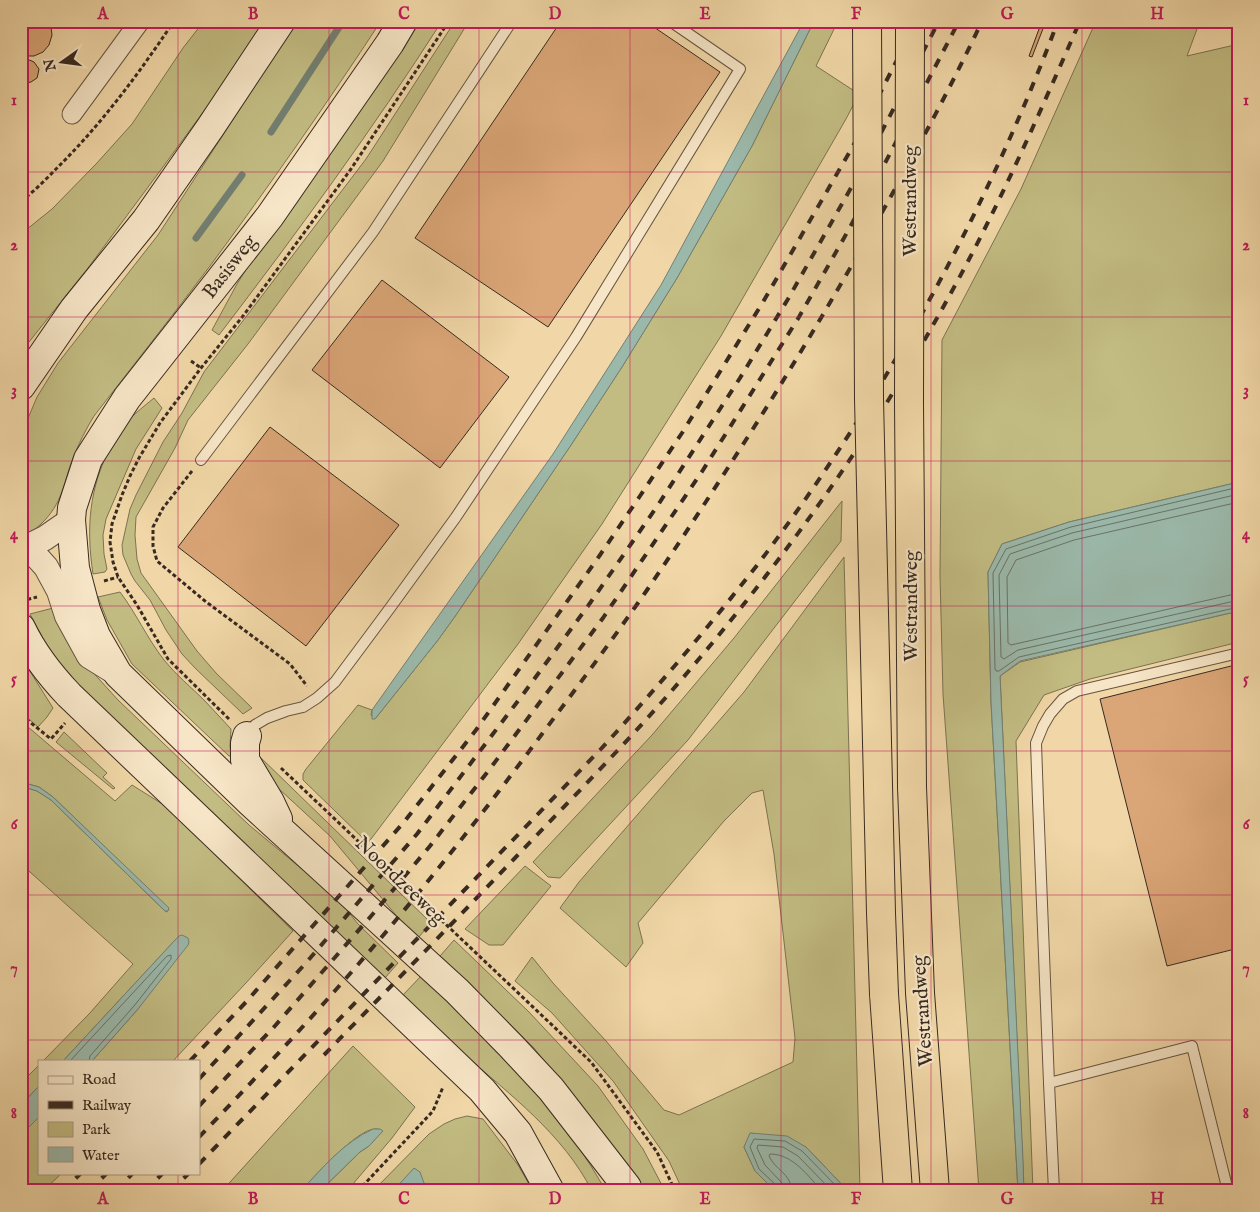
<svg xmlns="http://www.w3.org/2000/svg" width="1260" height="1212" font-family="'IM FELL English',serif">
  <style>
    .green { fill: #c2bc82; stroke: #7c7351 }
    .water { fill: #9bb9ab; stroke: #738073 }
    .lines { fill: none; stroke-linecap: round; stroke-linejoin: round }
    .shore { stroke: #697266; stroke-width: 1 }
    .stream { stroke: #738073; stroke-width: 7 }
    .building { fill: #dba677; stroke: #372a20 }
    .service-casing { stroke: #665542; stroke-width: 12 }
    .minor-casing { stroke: #665542; stroke-width: 21 }
    .tertiary-casing { stroke: #665542; stroke-width: 26 }
    .secondary-casing { stroke: #372a20; stroke-width: 30 }
    .motorway-casing { stroke: #372a20; stroke-width: 30 }
    .path { stroke: #372a20; stroke-width: 3; stroke-dasharray: 4 2.5; stroke-linecap: butt }
    .service { stroke: #f6e5c6; stroke-width: 10 }
    .minor { stroke: #f6e5c6; stroke-width: 19 }
    .tertiary { stroke: #f6e5c6; stroke-width: 24 }
    .secondary { stroke: #f6e5c6; stroke-width: 28 }
    .motorway { stroke: #f1d7a7; stroke-width: 28 }
    .rail { stroke: #372a20; stroke-width: 4; stroke-dasharray: 9 9; stroke-linecap: butt }
    .motorway-bridge-casing { stroke: #372a20; stroke-width: 30; stroke-linecap: butt }
    .motorway-bridge { stroke: #f1d7a7; stroke-width: 28 }
    .grid { fill: none; stroke: #c2185b; stroke-width: 1; stroke-opacity: 0.55 }
    .labels { text-anchor: middle; dominant-baseline: central; stroke-width: 4.5; stroke-linejoin: round; paint-order: stroke }
    .street-label { font-size: 20px; fill: #372a20; stroke: #f6e5c6 }
    .neatline { fill: none; stroke: #c2185b; stroke-width: 2 }
    .grid-label { font-size: 16px; text-anchor: middle; font-weight: bold; fill: #c2185b }
  </style>
  <rect width="100%" height="100%" fill="#f1d7a7"/>
  <filter id="stains"><feTurbulence type="fractalNoise" baseFrequency=".004" numOctaves="4"/><feColorMatrix values="0 0 0 0 .2 0 0 0 0 .09 0 0 0 0 .02 0 0 0 .5 -.17"/></filter>
  <radialGradient id="worn" r=".72"><stop offset=".6" stop-color="#630" stop-opacity="0"/><stop offset="1" stop-color="#630" stop-opacity=".3"/></radialGradient>
  <path class="green" d="M204 21H266L209 104 160 171 88 268 21 352V234L52 209 96 164 132 124 183 48Z
    M297 21H381C326 105 269 186 210 266 172 316 133 366 94 416 86 429 79 443 73 458 63 484 63 503 41 524 35 529 30 534 21 534V435L37 397 58 363 158 235Z
    M418 21H442C373 129 297 233 219 335L212 330 237 284 254 257 405 43Z
    M455 21H469L383 161 248 344 188 420 175 448 136 517 135 535 137 559 141 573 197 651 216 673 252 708 243 714 195 668 182 654 166 630 150 600 135 581 131 574 123 555 122 545 130 509 136 495 163 442 182 413 204 372 366 159Z
    M814 21H838L816 66 859 94 846 119 721 336 602 524 518 644 368 843 303 780V774L306 769 358 705 372 710 371 715 375 719 438 640 456 615 571 445 622 367 677 278 752 146Z
    M1096 21H1200L1187 56 1239 44V482L1069 522 1002 544 988 572 991 702 1018 1191H979L943 694 940 576 942 340 1021 189Z
    M154 398 162 408 136 449 106 519 103 535 104 554 107 569 105 572 93 574C86 528 89 488 111 446 114 441 116 434 120 429 128 419 143 407 154 398Z
    M842 501 841 541 688 740 560 878 548 877 533 862 652 735 734 638Z
    M844 557 860 1191H848L806 1147 751 1133 744 1147 755 1171 775 1191H683L669 1161 613 1081 552 1013 515 981 532 957 553 983 606 1041 664 1110 679 1115 793 1062 795 1038 774 854 763 790 752 793 724 821 638 923 643 943 626 967 560 908 579 882 744 692Z
    M120 592C136 613 147 638 164 660 176 675 191 687 205 701 214 710 222 720 231 729L230 746 231 756H229L132 664 107 620 98 597Z
    M57 607 89 668 118 700 249 825 339 900 358 924 398 963 385 978 79 689 60 665 47 646 30 614Z
    M1239 611V642L1090 679 1044 695 1016 741 1033 1191H1024L1000 676 1020 662Z
    M21 657 53 708 47 717 38 727 21 712Z
    M21 721 115 801 132 785 164 805 293 931 245 984 173 1061H92L138 1009 179 936 63 1061H43L89 1014 133 964 21 864V786L37 791 51 800 165 911 167 912 168 908 53 797 39 787 21 782Z
    M64 732 107 773 103 777 115 788 113 789 56 742Z
    M258 755 431 923 418 938 400 920 330 836 265 776Z
    M525 866 551 886 503 945H489L465 929Z
    M454 940 529 1012 598 1086 643 1149 665 1191H638L613 1149 534 1048 440 956Z
    M423 974 490 1040 537 1094 567 1130 591 1166 606 1191H592C563 1134 510 1095 464 1054 442 1036 422 1015 402 996Z
    M353 1046 415 1107 392 1138 347 1191H320L360 1152 369 1146 382 1131C379 1129 379 1129 375 1129 357 1129 314 1177 301 1191H222Z
    M39 1065V1086L21 1105V1083Z
    M467 1116 483 1119 518 1165 533 1191H373L429 1134 444 1124 455 1119Z
    M39 1117V1173H62L43 1191H21V1135Z"/>
  <path class="water" d="M804 21H814L752 146 677 278 622 367 571 445 456 615 438 640 375 719H372V710L553 454 661 285Z
    M1239 482V611L1020 661 1000 676 1023 1160 1024 1191H1018L991 702 988 572 1002 544 1069 522Z
    M21 782 39 787 53 797 169 908 168 911H165L51 800 37 791 21 786Z
    M182 935 188 938 189 942 188 945 138 1009 92 1061H63L176 939 179 936Z
    M39 1086V1117L21 1135V1105Z
    M373 1129H380L383 1131 369 1146 360 1152 320 1191H301C322 1168 344 1142 373 1129Z
    M750 1133 787 1136 806 1147 848 1191H775L755 1171 744 1147Z
    M414 1168 420 1172 424 1183 437 1191H393Z"/>
  <g class="lines">
    <path class="shore" d="M1239 487 1071 527 1006 549 993 573 995 669 996 671H999L1019 657 1239 607
      M1239 494 1072 533 1010 554 999 575 1001 657 1004 659 1018 650 1239 600
      M1239 502 1074 540 1016 560 1007 577 1008 643 1011 645 1239 593
      M70 1061 167 956 171 955V959L134 1006 90 1056 89 1061
      M778 1191 777 1186 759 1169 750 1147 754 1139 785 1141 802 1151 841 1191
      M784 1191 782 1183 765 1165 757 1148 758 1145 783 1147 798 1156 832 1191
      M792 1191C791 1173 775 1170 769 1156L770 1154C793 1154 808 1176 822 1191"/>
    <path class="stream" d="M271 132 343 21
      M196 238 242 175"/>
  </g>
  <path class="building" d="M21 21 48 22 51 27 52 35 49 45 43 52 34 56H28L21 54Z
    M561 21H645L720 72 548 327 415 238Z
    M1042 21H1046L1032 57 1029 56Z
    M27 59 34 62 39 69 38 74 37 78 31 82 26 83 21 81V61Z
    M382 280 509 377 440 468 312 370Z
    M270 427 399 525 306 646 178 547Z
    M1239 664V948L1167 966 1100 699Z"/>
  <g class="lines">
    <g class="service-casing">
      <path id="service" d="M201 460 373 232 512 21
        M248 735 255 725 267 718 286 711 303 707 317 698 335 682 390 608 456 517 576 337 740 69 670 21
        M1049 1083 1038 801 1036 743 1043 726 1050 714 1063 699 1077 691 1239 653
        M1054 1191 1049 1083 1192 1046 1228 1191"/>
    </g>
    <g class="minor-casing">
      <path id="minor" d="M72 114 140 21"/>
    </g>
    <g class="tertiary-casing">
      <path id="tertiary" d="M21 544 28 547 46 567 59 591 67 616 89 656 118 674
        M21 550 45 538 71 520"/>
    </g>
    <g class="secondary-casing">
      <path id="secondary" d="M403 21 390 43 270 216 127 398 88 459 72 508 71 520 75 568 86 610 96 636 118 674 251 803 457 991 511 1046 551 1089 627 1187 628 1191
        M21 386 74 309 146 220 210 128 281 21
        M21 628C33 653 50 675 69 695L482 1090 518 1133 550 1191
        M247 736 245 743V760L270 802 278 819"/>
    </g>
    <g class="motorway-casing">
      <path id="motorway" d="M912 787 920 993 935 1191
        M884 994 898 1191"/>
    </g>
    <path class="path" d="M21 201C35 191 48 177 60 165 103 122 140 72 174 21
      M191 361 201 368
      M192 471 163 508 153 527V546L157 561 205 601 290 664 307 686
      M104 581 118 577
      M21 601 37 597
      M21 715 51 739 65 723
      M229 719 168 659 137 605 118 577 113 562 110 542 112 524 122 495 130 476 139 458 160 423 201 368 243 316 351 169 449 21
      M281 768 591 1062 657 1152 675 1191
      M358 1191 433 1111 443 1087"/>
    <use href="#service" class="service"/>
    <use href="#minor" class="minor"/>
    <use href="#tertiary" class="tertiary"/>
    <use href="#secondary" class="secondary"/>
    <use href="#motorway" class="motorway"/>
    <path class="rail" d="M324 1055C387 990 451 925 514 859 557 814 601 769 643 723 701 659 756 591 807 521 860 448 909 370 952 291 1000 204 1040 112 1080 21
      M190 1061 246 1002 404 822 476 730 600 555 640 496 682 433 763 302 853 146 917 21
      M199 1079 305 964 417 834 524 693 588 606 658 505 740 378 788 299 868 158 939 21
      M199 1106 274 1027 372 915 430 846 489 770 603 618 703 470 799 317 844 238 884 165 959 21
      M199 1137C261 1073 322 1007 380 939 436 873 490 804 542 734 578 686 613 639 647 590 680 542 711 494 742 446 794 365 843 282 890 198 922 140 954 81 982 21
      M199 1164 600 750C655 690 708 628 758 564 882 401 986 213 1058 21
      M63 1191 81 1173
      M89 1191 107 1173
      M116 1191 133 1173
      M145 1191 163 1173
      M171 1191 189 1173"/>
    <g class="motorway-bridge-casing">
      <path id="motorway-bridge" d="M867 21 869 399 881 913 884 994
        M910 21 909 402 912 787"/>
    </g>
    <use href="#motorway-bridge" class="motorway-bridge"/>
  </g>
  <path class="grid" d="M178 21V1061M329 21V1191M479 21V1191M630 21V1191M781 21V1191M931 21V1191M1082 21V1191M21 172H1239M21 317H1239M21 461H1239M21 606H1239M21 751H1239M21 895H1239M21 1040H1239M178 1173V1191"/>
  <g class="labels">
    <g class="street-label">
      <text transform="translate(910 201) rotate(-90)">Westrandweg</text>
      <text transform="translate(230 267) rotate(-52)">Basisweg</text>
      <text transform="translate(911 606) rotate(-90)">Westrandweg</text>
      <text transform="translate(400 881) rotate(44)">Noordzeeweg</text>
      <text transform="translate(923 1011) rotate(-94)">Westrandweg</text>
    </g>
  </g>
  <rect width="1260" height="1212" fill="none" stroke="#f1d7a7" stroke-width="55"/>
  <rect x="38" y="1060" width="162" height="115" fill="#f6e5c6" stroke="#aa9a84"/>
  <rect x="48" y="1076" width="25" height="8" fill="#f6e5c6" stroke="#aa9a84"/>
  <text x="82" y="1084" font-size="15" fill="#372a20">Road</text>
  <rect x="48" y="1101" width="25" height="8" fill="#372a20" stroke="#aa9a84"/>
  <text x="82" y="1110" font-size="15" fill="#372a20">Railway</text>
  <rect x="48" y="1122" width="25" height="15" fill="#c2bc82" stroke="#aa9a84"/>
  <text x="82" y="1134" font-size="15" fill="#372a20">Park</text>
  <rect x="48" y="1147" width="25" height="15" fill="#9bb9ab" stroke="#aa9a84"/>
  <text x="82" y="1160" font-size="15" fill="#372a20">Water</text>
  <g transform="translate(62 62) rotate(256)" stroke="#f6e5c6" stroke-width="4" paint-order="stroke">
  <path d="M0-4L9 19L0 12L-9 19Z" fill="#372a20"/>
  <text y="-8" font-size="14" font-weight="bold" text-anchor="middle" fill="#372a20">N</text>
  </g>
  <rect x="28" y="28" width="1204" height="1156" class="neatline"/>
  <g class="grid-label">
    <text x="103" y="19">A</text>
    <text x="253" y="19">B</text>
    <text x="404" y="19">C</text>
    <text x="555" y="19">D</text>
    <text x="705" y="19">E</text>
    <text x="856" y="19">F</text>
    <text x="1007" y="19">G</text>
    <text x="1157" y="19">H</text>
    <text x="14" y="105">1</text>
    <text x="1246" y="105">1</text>
    <text x="14" y="250">2</text>
    <text x="1246" y="250">2</text>
    <text x="14" y="395">3</text>
    <text x="1246" y="395">3</text>
    <text x="14" y="539">4</text>
    <text x="1246" y="539">4</text>
    <text x="14" y="684">5</text>
    <text x="1246" y="684">5</text>
    <text x="14" y="829">6</text>
    <text x="1246" y="829">6</text>
    <text x="14" y="973">7</text>
    <text x="1246" y="973">7</text>
    <text x="14" y="1118">8</text>
    <text x="1246" y="1118">8</text>
    <text x="103" y="1204">A</text>
    <text x="253" y="1204">B</text>
    <text x="404" y="1204">C</text>
    <text x="555" y="1204">D</text>
    <text x="705" y="1204">E</text>
    <text x="856" y="1204">F</text>
    <text x="1007" y="1204">G</text>
    <text x="1157" y="1204">H</text>
  </g>
  <rect width="100%" height="100%" filter="url(#stains)"/>
  <rect width="100%" height="100%" fill="url(#worn)"/>
</svg>
